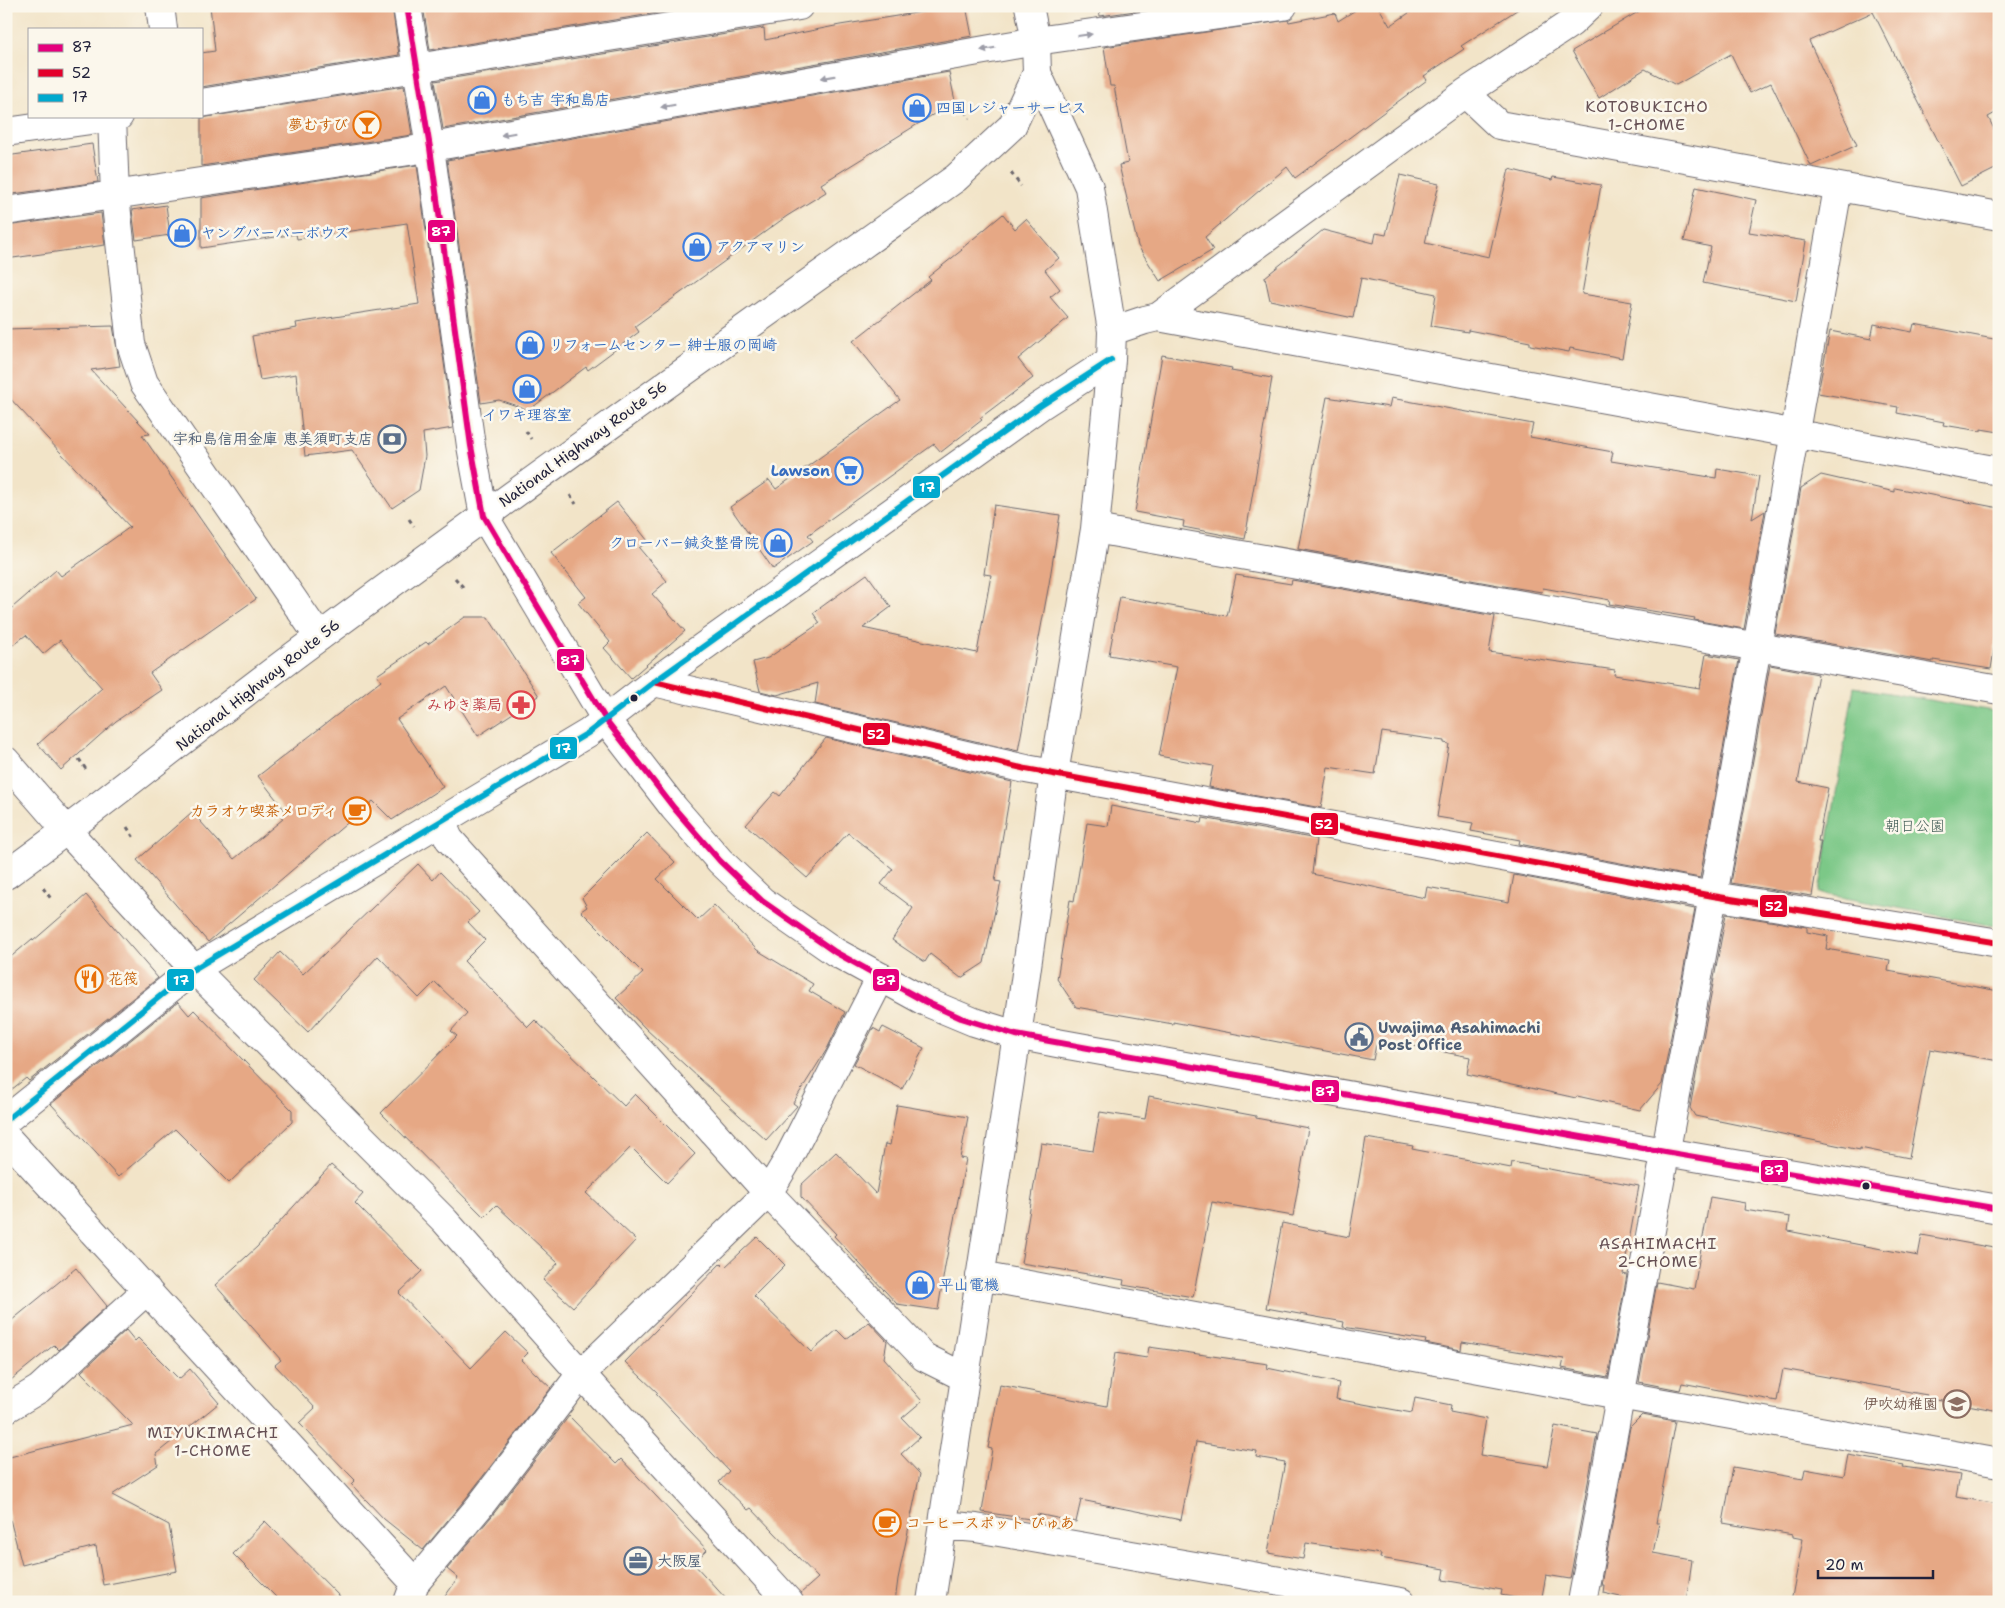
<svg xmlns="http://www.w3.org/2000/svg" width="2005" height="1608" font-family="'Shantell Sans','Klee One',sans-serif">
  <style>
    .green { fill: #7bc887; stroke: #4e7561 }
    .building { fill: #e6a885 }
    .lines { fill: none; stroke-linecap: round; stroke-linejoin: round }
    .minor-casing { stroke: #6b666c; stroke-width: 30 }
    .major-casing { stroke: #6b666c; stroke-width: 30 }
    .highway-casing { stroke: #6b666c; stroke-width: 30 }
    .path { stroke: #6b666c; stroke-width: 3; stroke-dasharray: 4 4; stroke-linecap: butt }
    .minor { stroke: #fff; stroke-width: 28 }
    .major { stroke: #fff; stroke-width: 28 }
    .highway { stroke: #fff; stroke-width: 28 }
    .bus-1-casing { stroke: #fbf7ec; stroke-width: 10 }
    .bus-2-casing { stroke: #fbf7ec; stroke-width: 10 }
    .bus-3-casing { stroke: #fbf7ec; stroke-width: 10 }
    .bus-1 { stroke: #e5007d; stroke-width: 6 }
    .bus-2 { stroke: #e4002b; stroke-width: 6 }
    .bus-3 { stroke: #00a9ce; stroke-width: 6 }
    .oneway { fill: #9c9ca7 }
    .bus-dot { fill: #22223b; stroke: #fbf7ec; stroke-width: 2 }
    .labels { text-anchor: middle; dominant-baseline: central; stroke-width: 5; stroke-linejoin: round; paint-order: stroke }
    .shop-label { font-size: 15px; font-weight: bold; fill: #366cbe; stroke: #fbf7ec; text-anchor: start }
    .food-label { font-size: 15px; font-weight: bold; fill: #c56008; stroke: #fbf7ec; text-anchor: end }
    .service-label { font-size: 15px; font-weight: bold; fill: #4e5e75; stroke: #fbf7ec; text-anchor: start }
    .street-label { font-size: 15px; fill: #22223b; stroke: #fbf7ec }
    .health-label { font-size: 15px; font-weight: bold; fill: #be3a42; stroke: #fbf7ec; text-anchor: end }
    .park-label { font-size: 15px; fill: #415c56; stroke: #fbf7ec }
    .education-label { font-size: 15px; font-weight: bold; fill: #785e54; stroke: #fbf7ec; text-anchor: end }
    .neighbourhood-label { font-size: 16px; letter-spacing: 1px; fill: #675155; stroke: #fbf7ec }
    .line-badge { stroke: #fbf7ec; stroke-width: 2 }
    .badge-label { font-size: 14px; text-anchor: middle; font-weight: bold; fill: #fff }
  </style>
  <rect width="100%" height="100%" fill="#fbf7ec"/>
  <filter id="ink" filterUnits="userSpaceOnUse"><feTurbulence type="fractalNoise" baseFrequency=".02" numOctaves="2"/><feDisplacementMap in="SourceGraphic" scale="10" xChannelSelector="R" yChannelSelector="G"/><feConvolveMatrix kernelMatrix="1 2 1 2 8 2 1 2 1" color-interpolation-filters="sRGB"/></filter>
  <filter id="wash" filterUnits="userSpaceOnUse"><feTurbulence type="fractalNoise" baseFrequency=".0096" numOctaves="4" result="noise"/><feDisplacementMap in="SourceGraphic" scale="20" xChannelSelector="R" yChannelSelector="G"/><feGaussianBlur stdDeviation="1.12" result="paint"/><feColorMatrix in="noise" values="0 0 0 0 0 0 0 0 0 0 0 0 0 0 0 0 0 1.4 0 .05"/><feComposite in="paint" operator="in"/></filter>
  <g filter="url(#wash)">
    <rect width="100%" height="100%" fill="#f2e4c8"/>
    <path class="green" d="M1854 687 1999 712V927L1819 893Z"/>
    <g id="blocks">
      <path class="building" d="M210 6H392L399 55 201 87V53L215 51Z
        M423 6H700L430 50Z
        M960 6H966L972 36 443 129 435 81 764 28 765 40 840 25Z
        M1098 6H1170L1100 16Z
        M1362 6H1378L1390 26 1419 6H1523L1461 46 1464 49 1424 76 1427 80 1295 178 1287 167 1205 237 1213 250 1160 281 1138 246 1119 165 1128 163 1114 86H1110L1104 47 1288 20 1289 22 1335 13 1338 21Z
        M1648 6H1999V111L1988 117 1999 139V167L1961 186 1873 12 1809 41 1857 145 1811 166 1771 83 1750 93 1731 54 1676 85 1645 69 1599 98 1572 51Z
        M949 72 955 101 821 184 826 192 787 216 635 326 639 332 588 370 586 367 529 410 499 400 481 403 447 160Z
        M404 86 412 135 201 166V118Z
        M92 144 98 182 6 195V156Z
        M417 165 453 428 423 433 425 456 419 490 392 508 352 450 305 456 296 374 260 380 252 336 297 328 296 323 419 304 407 223 297 239 296 234 201 248V198Z
        M1509 169 1552 180 1553 177 1601 185 1582 294 1632 302 1622 358 1570 348 1569 352 1530 345V342L1468 330V332L1431 326 1436 294 1361 278 1353 318 1270 300 1265 277 1323 230 1374 243 1376 233 1386 235 1400 175 1439 184 1425 243 1489 257Z
        M1696 187 1756 200 1749 232 1806 241 1796 301 1703 283 1711 247 1684 241Z
        M166 205 170 235 136 240 132 210Z
        M101 213 105 245 6 259V226Z
        M1003 214 1015 229 1026 219 1059 258 1045 270 1060 289 1050 297 1068 318 1018 359 1033 378 980 418 982 420 941 452 934 444 808 535 813 541 773 569 730 507 769 480 776 489 900 400 853 341 931 280 928 277 962 250 961 249Z
        M1874 324 1912 332 1914 324 1999 340V432L1981 429V431L1943 425 1944 422 1897 413 1898 407 1818 393 1830 331 1871 339Z
        M113 326 120 366 91 370 150 434 142 435 256 599 150 673 162 690 116 721 61 770 38 744 102 688 60 640 43 654 26 635 6 650V613L56 570 61 576 130 527 6 394V329Z
        M1162 355 1232 368 1231 371 1272 378 1245 539 1183 527 1184 521 1135 512Z
        M1327 397 1389 407 1391 398 1533 424 1530 437 1613 452 1611 461 1716 478 1717 469 1759 476 1752 519 1765 511 1744 629 1694 620 1695 618 1609 604 1610 600 1543 588 1542 592 1504 586 1298 549Z
        M1821 475 1895 492V488L1999 508V619L1991 669 1933 660V662L1775 634 1801 488Z
        M617 502 648 541 639 548 667 581 652 594 685 631 631 678 604 648 610 642 578 603 586 597 551 553Z
        M994 505 1060 515 1049 584 1018 751 815 704 818 683 777 695 760 691 753 662 768 658 820 623 813 613 867 574 891 607 863 628 977 653 991 575 984 574Z
        M1236 575 1291 584 1292 580 1495 616 1489 652 1615 670 1614 675 1700 688 1706 654 1739 660 1700 878 1519 844 1520 840 1471 831 1473 823 1437 817 1449 744 1444 743V741L1382 732 1375 774 1328 767 1321 808 1209 787 1213 766 1159 756 1177 667 1109 655 1120 597 1227 616Z
        M465 617H488L539 696 478 736 446 686 397 719 443 787 392 820 373 801 208 942 137 860 192 812 234 859 283 819 281 816 287 813 258 776 381 681 377 675 426 642 428 644Z
        M1770 665 1818 674 1798 782 1828 788 1818 841H1821L1812 896 1731 883Z
        M826 738 1012 782 995 881 1001 882 984 963 961 978 930 954 925 962 892 940 913 908 881 884 893 869 848 833 807 878 746 825 775 792 780 796Z
        M1111 806 1202 823 1203 818 1316 839 1312 874 1425 898 1427 887 1509 902 1514 875 1695 909 1662 1084 1640 1110 1577 1096 1576 1098 1467 1074 1470 1057 1377 1039 1373 1060 1173 1022V1024L1076 1007 1057 979 1070 900 1074 901 1087 823 1108 826Z
        M647 833 675 862 657 879 698 920 714 905 757 950 813 984 809 991 845 1012 827 1049 793 1103 797 1106 766 1140 646 1029 616 998 643 973 581 911 587 907 582 898Z
        M418 864 433 880 440 872 479 912 468 922 485 940 464 961 528 1027 535 1020 624 1106 635 1094 695 1154 667 1183 631 1147 586 1193 636 1240 573 1307 543 1280 558 1263 496 1205 484 1217 381 1113 457 1036 451 1031 467 1013 435 982 419 998 378 956 308 1032 254 980 280 952 303 974Z
        M86 895 158 978 29 1081 26 1078 6 1094V961L32 939 33 941Z
        M1726 914 1807 927V932L1828 936 1826 949 1890 960 1888 971 1999 991V1061L1930 1049 1909 1158 1860 1148V1150L1695 1116 1690 1108Z
        M178 1002 189 1015 194 1010 292 1110V1122L229 1183 175 1129 118 1177 51 1104Z
        M883 1027 924 1048 902 1089 854 1064 873 1028 880 1032Z
        M1149 1096 1256 1116V1118L1308 1128 1293 1216 1212 1202 1193 1297 1123 1285 1124 1280 1021 1263 1041 1143 1093 1151 1100 1112 1145 1119Z
        M897 1105 968 1117 960 1158 966 1159 945 1266 938 1310 897 1304 834 1236 836 1234 801 1197V1185L836 1152 876 1194 885 1144 890 1145Z
        M1366 1138 1413 1146 1412 1149 1511 1168 1512 1162 1639 1186 1623 1274 1627 1275 1608 1377 1562 1368 1564 1359 1462 1342 1461 1350 1425 1343 1426 1340 1343 1327 1344 1322 1266 1308 1282 1223 1349 1237Z
        M331 1165 363 1194 355 1203 422 1271 399 1293 471 1368 506 1332 528 1353 521 1360 551 1388 467 1497 423 1550 384 1519 351 1484 355 1480 299 1423 315 1408 275 1365 281 1360 215 1285 257 1247Z
        M1710 1197 1745 1203 1744 1210 1790 1217 1788 1231 1918 1256 1922 1235 1999 1249V1411L1926 1397 1927 1395 1783 1369 1777 1401 1682 1383 1680 1390 1639 1382 1657 1282 1694 1289Z
        M757 1237 785 1265 754 1296 811 1352 837 1330 846 1339 869 1322 887 1341 884 1358 922 1401 902 1418 920 1437 901 1454 920 1474 898 1579 895 1602H804L801 1593 818 1578 751 1508 748 1510 719 1482 729 1471 656 1394 658 1393 625 1362 721 1263 725 1267Z
        M76 1268 107 1306 59 1350 54 1345 6 1384V1325Z
        M126 1330 135 1341 138 1338 179 1379 190 1369 219 1403 156 1454 158 1465 112 1495 169 1525 177 1571 103 1585 96 1546 22 1565 6 1504V1458L133 1425 81 1372Z
        M1149 1347 1268 1364 1267 1368 1339 1383 1336 1399 1412 1413 1415 1398 1451 1405 1450 1412 1486 1419 1480 1455 1547 1466 1555 1426 1597 1434 1570 1579 1546 1575 1541 1602H1537L1501 1595 1502 1590 1443 1580 1445 1569 1380 1558 1381 1554 1306 1543 1303 1559 1268 1553 1285 1462 1256 1457 1257 1451 1196 1442 1181 1520 1081 1500 1076 1522 1037 1514V1520L982 1512 992 1449 988 1448 1000 1385 1107 1406 1115 1353 1147 1358Z
        M1642 1415 1675 1421 1656 1523H1659L1653 1553 1692 1560 1686 1602H1642L1603 1593 1604 1585H1601L1630 1427Z
        M569 1416 616 1464 621 1459 707 1550 693 1563 729 1602H441L458 1578 447 1569 491 1517Z
        M1848 1455 1904 1465 1903 1467 1960 1475 1956 1497 1999 1504V1602H1791L1803 1539 1793 1537V1535L1723 1523 1733 1467 1803 1479 1805 1469 1844 1476Z
        M265 1521 345 1602H281L233 1554Z"/>
    </g>
  </g>
  <g filter="url(#ink)">
    <use href="#blocks" fill-opacity="0" stroke="#6b666c" stroke-width="1"/>
    <g class="lines">
      <g class="minor-casing">
        <path id="minor" d="M160 6 163 29
          M407 6 430 148 471 446 484 516
          M1465 93 1499 125 1999 216
          M201 103 799 6
          M112 117 115 195 131 344 144 383 319 637
          M6 132 119 116
          M6 211 403 152 1036 41 1283 6
          M1158 317 1465 93 1571 23 1589 6
          M1112 331 1145 320 1158 317 1999 471
          M1095 529 1999 690
          M654 682 1026 769 1713 896 1999 943
          M6 761 67 831 194 969 445 1221 581 1374 789 1602
          M441 821 449 839 768 1193 924 1357 964 1377
          M6 1120 194 969 588 733 654 682 1040 406 1111 360
          M6 1137 415 1583 408 1602
          M980 1276 1619 1395 1999 1463
          M6 1409 39 1389 147 1290
          M943 1525 976 1528 1401 1602
          M415 1583 479 1507 581 1374 768 1193 786 1163 881 977
          M931 1602 1023 995 1054 774 1095 529 1111 360 1112 331 1089 187 1037 73
          M1582 1602 1713 896 1838 188"/>
      </g>
      <g class="major-casing">
        <path id="major" d="M484 516 606 720 674 808 720 861 762 901 835 952 926 1002 974 1022 1016 1035 1057 1043 1665 1152 1999 1209"/>
      </g>
      <g class="highway-casing">
        <path id="highway" d="M6 875C113 798 215 713 322 635 531 480 744 329 956 178L1012 126 1037 73 1036 41 1029 6"/>
      </g>
      <path class="path" d="M960 105 970 118
        M1011 173 1021 186
        M526 431 531 439
        M570 495 576 504
        M409 519 414 526
        M455 578 463 587
        M79 759 87 771
        M127 827 134 838
        M43 888 52 900"/>
      <use href="#minor" class="minor"/>
      <use href="#major" class="major"/>
      <use href="#highway" class="highway"/>
      <g class="bus-1-casing">
        <path id="bus-1" d="M407 6 430 148 471 446 484 516 511 562 606 720 674 808 720 861 762 901 835 952 926 1002 961 1018 1016 1035 1665 1152 1999 1209"/>
      </g>
      <g class="bus-2-casing">
        <path id="bus-2" d="M654 682 1026 769 1713 896 1999 943"/>
      </g>
      <g class="bus-3-casing">
        <path id="bus-3" d="M6 1120 194 969 588 733 654 682 1040 406 1111 360"/>
      </g>
      <use href="#bus-1" class="bus-1"/>
      <use href="#bus-2" class="bus-2"/>
      <use href="#bus-3" class="bus-3"/>
    </g>
    <defs><path id="oneway-solid" d="M-6-.8H1V-3.2L6.5 0L1 3.2V.8H-6Z" transform="scale(1.25)"/></defs>
    <g class="oneway">
      <use href="#oneway-solid" transform="translate(1085 35) rotate(-7)"/>
      <use href="#oneway-solid" transform="translate(988 49) rotate(170)"/>
      <use href="#oneway-solid" transform="translate(828 77) rotate(170)"/>
      <use href="#oneway-solid" transform="translate(668 106) rotate(170)"/>
      <use href="#oneway-solid" transform="translate(508 134) rotate(170)"/>
    </g>
  </g>
  <defs>
    <g id="shop-ring" transform="scale(1.4375)"><circle r="9.5" fill="#fbf7ec" stroke="#3f7fe0" stroke-width="1.5"/><path d="M-5-2.5h2.3a2.7 3.5 0 0 1 5.4 0H5L5.5 6h-11ZM-1.5-2.5h3a1.5 2.3 0 0 0-3 0Z" fill="#3f7fe0"/></g>
    <g id="bar-ring" transform="scale(1.4375)"><circle r="9.5" fill="#fbf7ec" stroke="#e8710a" stroke-width="1.5"/><path d="M-6-5H6L.8 .8V4.5H3.5V6h-7V4.5H-.8V.8Z" fill="#e8710a"/></g>
    <g id="bank-ring" transform="scale(1.4375)"><circle r="9.5" fill="#fbf7ec" stroke="#5c6f8a" stroke-width="1.5"/><path d="M-6-4H6V4H-6ZM0-2.3a2.3 2.3 0 1 0 0 4.6a2.3 2.3 0 1 0 0-4.6Z" fill="#5c6f8a"/></g>
    <g id="supermarket-ring" transform="scale(1.4375)"><circle r="9.5" fill="#fbf7ec" stroke="#3f7fe0" stroke-width="1.5"/><path d="M-6-5.5h2.5l.6 2H6L4.5 2H-2.5L-4.4-4H-6ZM-1.5 3.2a1.3 1.3 0 1 0 .1 0ZM3 3.2a1.3 1.3 0 1 0 .1 0Z" fill="#3f7fe0"/></g>
    <g id="pharmacy-ring" transform="scale(1.4375)"><circle r="9.5" fill="#fbf7ec" stroke="#e0444e" stroke-width="1.5"/><path d="M-2-6h4v4h4v4h-4v4h-4v-4h-4v-4h4Z" fill="#e0444e"/></g>
    <g id="cafe-ring" transform="scale(1.4375)"><circle r="9.5" fill="#fbf7ec" stroke="#e8710a" stroke-width="1.5"/><path d="M-5.5-4.5H6V0H3Q3 3.5 0 3.5H-2.5Q-5.5 3.5-5.5 0ZM3-3.2v2h1.7v-2ZM-6 4.5H4V6H-6Z" fill="#e8710a"/></g>
    <g id="restaurant-ring" transform="scale(1.4375)"><circle r="9.5" fill="#fbf7ec" stroke="#e8710a" stroke-width="1.5"/><path d="M-5-6h1v4h1v-4h1v4h1v-4h1v5L-1.5 .5V6h-2V.5L-5-1ZM5-6V6H3V1.5H1.5Q1.5-4 5-6Z" fill="#e8710a"/></g>
    <g id="civic-ring" transform="scale(1.4375)"><circle r="9.5" fill="#fbf7ec" stroke="#5c6f8a" stroke-width="1.5"/><path d="M-.6-6.5H3V-4.5H.6V-3L4-1V1h2V6H-6V1h2V-1L-.6-3ZM-1.2 2.5V6h2.4V2.5Z" fill="#5c6f8a"/></g>
    <g id="school-ring" transform="scale(1.4375)"><circle r="9.5" fill="#fbf7ec" stroke="#8d6e63" stroke-width="1.5"/><path d="M0-5L7-2L0 1L-7-2ZM-4 1L0 2.5L4 1V4Q0 6-4 4Z" fill="#8d6e63"/></g>
    <g id="office-ring" transform="scale(1.4375)"><circle r="9.5" fill="#fbf7ec" stroke="#5c6f8a" stroke-width="1.5"/><path d="M-6-3h4V-5.5h4V-3h4V5H-6ZM-1-4.5V-3h2v-1.5ZM-6 0V1H6V0Z" fill="#5c6f8a"/></g>
  </defs>
  <g fill-rule="evenodd">
    <use href="#shop-ring" x="482" y="100"/>
    <use href="#shop-ring" x="917" y="108"/>
    <use href="#bar-ring" x="367" y="125"/>
    <use href="#shop-ring" x="182" y="233"/>
    <use href="#shop-ring" x="697" y="247"/>
    <use href="#shop-ring" x="530" y="345"/>
    <use href="#shop-ring" x="527" y="389"/>
    <use href="#bank-ring" x="392" y="439"/>
    <use href="#supermarket-ring" x="849" y="471"/>
    <use href="#shop-ring" x="778" y="543"/>
    <use href="#pharmacy-ring" x="521" y="705"/>
    <use href="#cafe-ring" x="357" y="811"/>
    <use href="#restaurant-ring" x="89" y="979"/>
    <use href="#civic-ring" x="1359" y="1037"/>
    <use href="#shop-ring" x="920" y="1285"/>
    <use href="#school-ring" x="1957" y="1404"/>
    <use href="#cafe-ring" x="887" y="1523"/>
    <use href="#office-ring" x="638" y="1561"/>
  </g>
  <g class="bus-dot">
    <circle cx="634" cy="698" r="4.5"/>
    <circle cx="1866" cy="1186" r="4.5"/>
  </g>
  <g class="labels">
    <g class="shop-label">
      <text x="501" y="100">もち吉 宇和島店</text>
      <text x="936" y="108">四国レジャーサービス</text>
      <text x="201" y="233">ヤングバーバーボウズ</text>
      <text x="716" y="247">アクアマリン</text>
      <text x="549" y="345">リフォームセンター 紳士服の岡崎</text>
      <text x="527" y="415" text-anchor="middle">イワキ理容室</text>
      <text x="830" y="471" text-anchor="end">Lawson</text>
      <text x="759" y="543" text-anchor="end">クローバー鍼灸整骨院</text>
      <text x="939" y="1285">平山電機</text>
    </g>
    <g class="food-label">
      <text x="348" y="125">夢むすび</text>
      <text x="338" y="811">カラオケ喫茶メロディ</text>
      <text x="108" y="979" text-anchor="start">花筏</text>
      <text x="906" y="1523" text-anchor="start">コーヒースポット ぴゅあ</text>
    </g>
    <g class="service-label">
      <text x="373" y="439" text-anchor="end">宇和島信用金庫 恵美須町支店</text>
      <text x="1378" y="1028">Uwajima Asahimachi<tspan x="1378" dy="17">Post Office</tspan></text>
      <text x="657" y="1561">大阪屋</text>
    </g>
    <g class="street-label">
      <text transform="translate(583 444) rotate(-36)">National Highway Route 56</text>
      <text transform="translate(258 685) rotate(-38)">National Highway Route 56</text>
    </g>
    <g class="health-label">
      <text x="502" y="705">みゆき薬局</text>
    </g>
    <g class="park-label">
      <text x="1915" y="826">朝日公園</text>
    </g>
    <g class="education-label">
      <text x="1938" y="1404">伊吹幼稚園</text>
    </g>
    <g class="neighbourhood-label">
      <text x="1647" y="106">KOTOBUKICHO<tspan x="1647" dy="18">1-CHOME</tspan></text>
      <text x="1658" y="1243">ASAHIMACHI<tspan x="1658" dy="18">2-CHOME</tspan></text>
      <text x="213" y="1432">MIYUKIMACHI<tspan x="213" dy="18">1-CHOME</tspan></text>
    </g>
  </g>
  <g class="line-badge">
    <rect x="427" y="219" width="29" height="24" rx="5" fill="#e5007d"/>
    <rect x="912" y="475" width="29" height="24" rx="5" fill="#00a9ce"/>
    <rect x="556" y="648" width="29" height="24" rx="5" fill="#e5007d"/>
    <rect x="862" y="722" width="29" height="24" rx="5" fill="#e4002b"/>
    <rect x="549" y="736" width="29" height="24" rx="5" fill="#00a9ce"/>
    <rect x="1310" y="812" width="29" height="24" rx="5" fill="#e4002b"/>
    <rect x="1759" y="894" width="29" height="24" rx="5" fill="#e4002b"/>
    <rect x="166" y="968" width="29" height="24" rx="5" fill="#00a9ce"/>
    <rect x="872" y="968" width="28" height="24" rx="5" fill="#e5007d"/>
    <rect x="1311" y="1079" width="29" height="24" rx="5" fill="#e5007d"/>
    <rect x="1760" y="1159" width="29" height="24" rx="5" fill="#e5007d"/>
  </g>
  <g class="badge-label">
    <text x="441" y="236">87</text>
    <text x="927" y="492">17</text>
    <text x="570" y="665">87</text>
    <text x="876" y="739">52</text>
    <text x="563" y="753">17</text>
    <text x="1324" y="829">52</text>
    <text x="1774" y="911">52</text>
    <text x="181" y="985">17</text>
    <text x="886" y="985">87</text>
    <text x="1325" y="1096">87</text>
    <text x="1774" y="1175">87</text>
  </g>
  <rect width="2005" height="1608" fill="none" stroke="#fbf7ec" stroke-width="25"/>
  <rect x="28" y="28" width="175" height="90" fill="#fbf7ec" stroke="#a4a2a5"/>
  <rect x="38" y="44" width="25" height="8" fill="#e5007d" stroke="#a4a2a5"/>
  <text x="72" y="52" font-size="15" fill="#22223b">87</text>
  <rect x="38" y="69" width="25" height="8" fill="#e4002b" stroke="#a4a2a5"/>
  <text x="72" y="78" font-size="15" fill="#22223b">52</text>
  <rect x="38" y="94" width="25" height="8" fill="#00a9ce" stroke="#a4a2a5"/>
  <text x="72" y="102" font-size="15" fill="#22223b">17</text>
  <path d="M1818 1570v8h115v-8" fill="none" stroke="#22223b" stroke-width="2.5"/>
  <text x="1825" y="1570" font-size="15" fill="#22223b" stroke="#fbf7ec" stroke-width="4" paint-order="stroke">20 m</text>
</svg>
